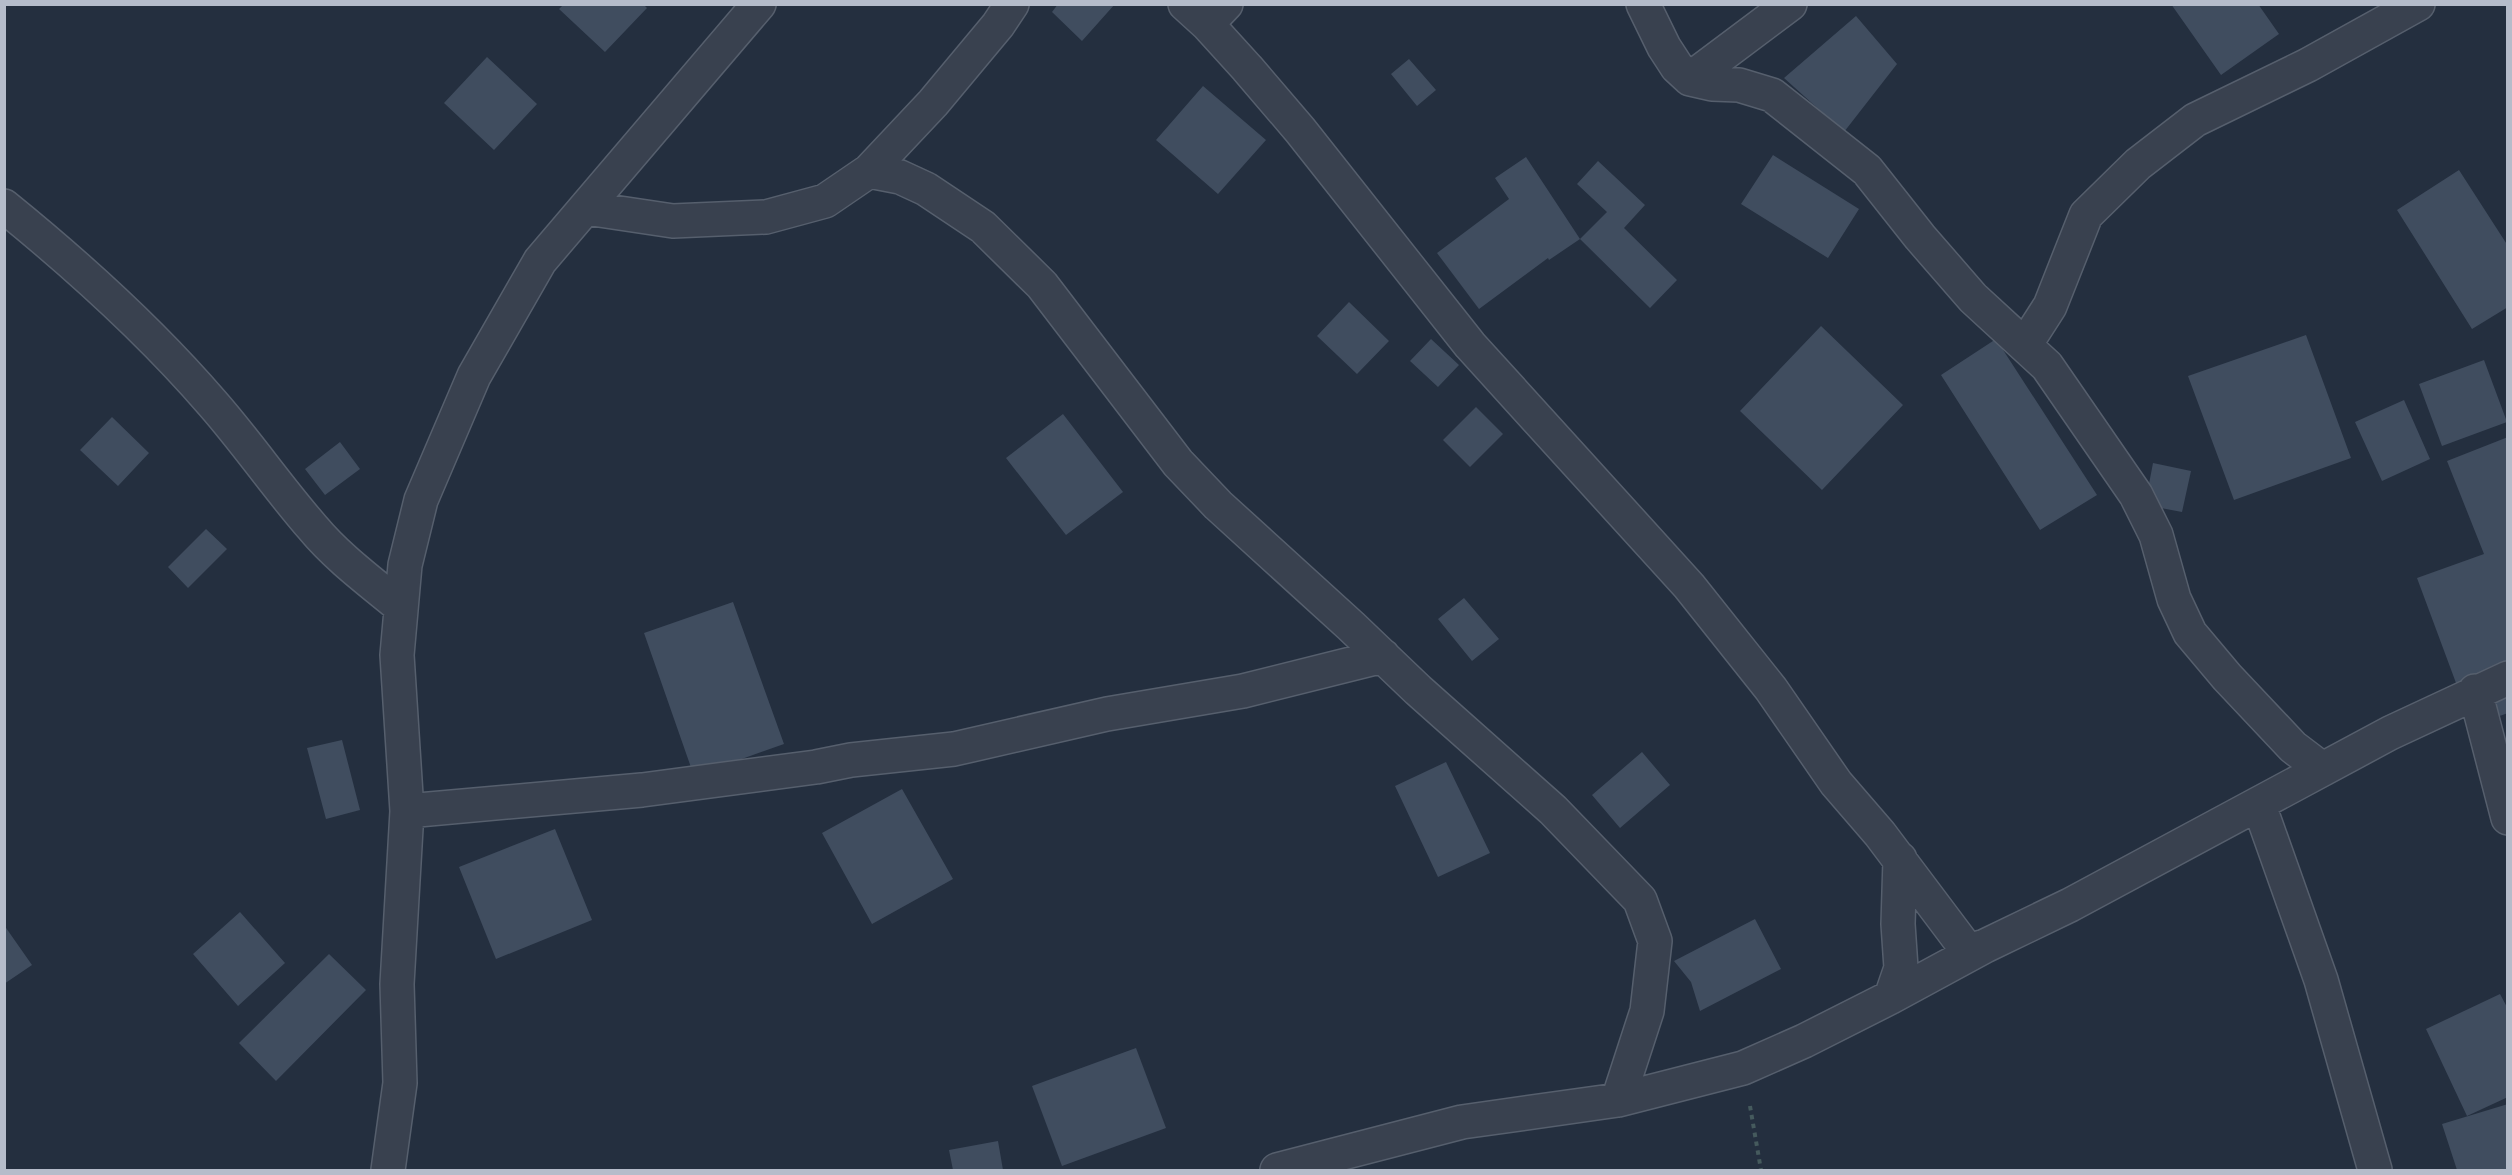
<svg xmlns="http://www.w3.org/2000/svg" width="2512" height="1175" font-family="Figtree,sans-serif">
  <style>
    .building { fill: #404d5f }
    .lines { fill: none; stroke-linecap: round; stroke-linejoin: round }
    .minor-casing { stroke: #565f6d; stroke-width: 36 }
    .path { stroke: #455a5d; stroke-width: 4; stroke-dasharray: 4.5 4.5; stroke-linecap: butt }
    .minor { stroke: #39414f; stroke-width: 33 }
  </style>
  <rect width="100%" height="100%" fill="#242f3f"/>
  <path class="building" d="M564 4H643L647 8 605 52 559 9Z
    M1058 4H1115L1082 41 1052 12Z
    M2171 4H2258L2279 34 2221 75Z
    M1856 16 1897 64 1844 132 1784 78Z
    M487 57 537 104 494 150 444 103Z
    M1409 59 1436 90 1417 106 1391 74Z
    M1203 86 1266 140 1218 194 1156 140Z
    M1773 155 1859 209 1828 258 1741 204Z
    M1526 157 1580 239 1549 260 1548 258 1479 309 1437 253 1509 199 1495 178Z
    M1598 161 1645 205 1624 228 1677 280 1650 308 1580 239 1607 212 1577 184Z
    M2459 170 2508 246V307L2472 329 2397 210Z
    M1349 302 1389 341 1357 374 1317 336Z
    M1821 326 1903 405 1822 490 1740 411Z
    M2306 335 2351 458 2234 500 2188 376Z
    M1431 339 1459 365 1438 387 1410 361Z
    M1996 339 2097 495 2040 530 1941 375Z
    M2484 360 2507 422 2442 446 2419 384Z
    M2404 400 2430 459 2382 481 2355 422Z
    M1476 407 1503 434 1470 467 1443 440Z
    M1063 414 1123 492 1066 535 1006 458Z
    M112 417 149 453 118 486 80 450Z
    M2508 437V713L2472 726 2417 578 2484 554 2447 461Z
    M340 442 360 469 325 495 305 469Z
    M2153 463 2191 471 2182 512 2145 505Z
    M206 529 227 549 188 588 168 567Z
    M1464 598 1499 639 1472 661 1438 619Z
    M733 602 784 744 694 776 644 633Z
    M342 740 360 810 326 819 307 748Z
    M1642 752 1670 785 1620 828 1592 795Z
    M1446 762 1490 853 1438 877 1395 786Z
    M902 789 953 879 872 924 822 833Z
    M555 829 592 920 496 959 459 867Z
    M240 912 285 963 238 1006 193 954Z
    M1755 919 1781 969 1700 1011 1691 982 1674 961Z
    M4 925 32 965 4 984Z
    M329 954 366 990 276 1081 239 1043Z
    M2500 994 2508 1009V1097L2467 1116 2426 1029Z
    M1136 1048 1166 1128 1062 1166 1032 1086Z
    M2508 1104V1170H2457L2442 1124Z
    M998 1141 1003 1170H953L949 1150Z"/>
  <g class="lines">
    <g class="minor-casing">
      <path id="minor" d="M1185 4 1207 24 1247 68 1300 130 1470 345 1689 586 1771 689 1836 783 1880 834 1968 951 1985 946
        M1643 4 1664 47 1677 67 1690 79 1712 84 1739 85 1772 95 1867 170 1920 237 1973 298 2047 366 2136 495 2156 535 2174 599 2190 633 2227 677 2293 747 2322 769
        M1207 24 1226 4
        M1690 79 1790 4
        M869 171 900 177 926 189 983 227 1042 285 1178 463 1218 505 1351 626 1418 690 1553 810 1640 900 1655 941 1647 1011 1618 1100
        M4 206C78 266 151 332 213 404 248 444 278 488 313 528 338 558 371 582 401 607
        M586 208 673 221 766 217 825 201 869 171 933 103 998 25 1012 4
        M2025 345 2050 306 2086 215 2138 164 2195 120 2308 65 2418 4
        M2475 691 2508 818
        M2259 805 2321 980 2375 1170
        M407 811 642 790 816 767 851 760 954 749 1107 714 1243 691 1383 656
        M1891 997 1901 968 1898 924 1900 859
        M388 1170 400 1083 397 984 407 811 397 655 405 565 421 500 474 376 540 261 759 4
        M1277 1170 1462 1122 1618 1100 1743 1068 1804 1041 1891 997 1985 946 2070 905 2390 733 2508 678"/>
    </g>
    <path class="path" d="M1750 1106 1761 1170"/>
    <use href="#minor" class="minor"/>
  </g>
  <rect width="2512" height="1175" fill="none" stroke="#b5bcca" stroke-width="12"/>
</svg>
